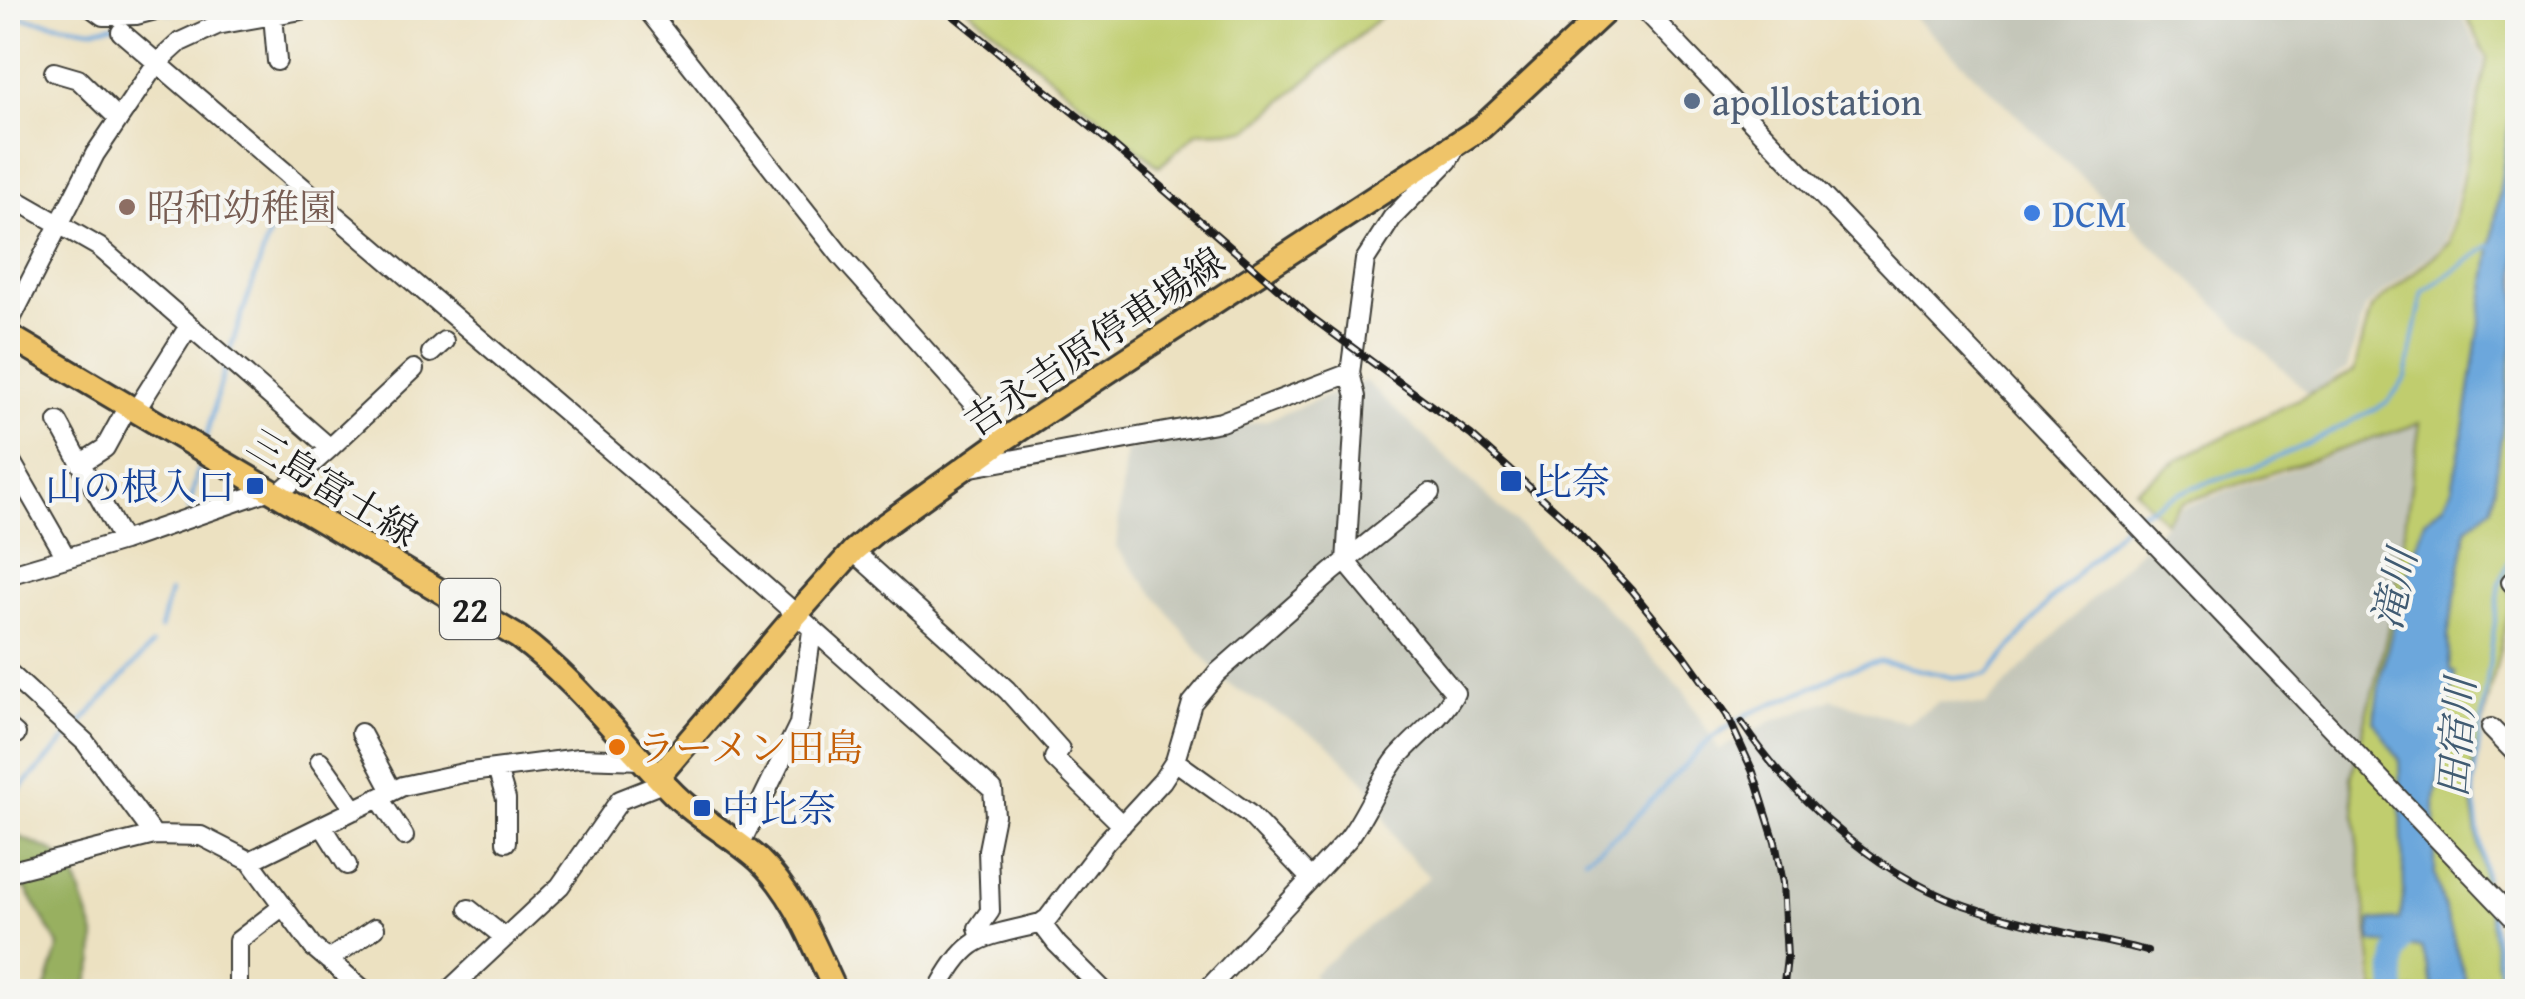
<svg xmlns="http://www.w3.org/2000/svg" width="2525" height="999" font-family="'Gentium Book Plus','Noto Serif JP',serif">
  <style>
    .industrial { fill: #c4c6b9 }
    .green { fill: #c0cd6e; stroke: #6e7445; stroke-width: 2.5 }
    .forest { fill: #98b061; stroke: #5a663e; stroke-width: 2.5 }
    .water { fill: #6ca7dc; stroke: #44627c; stroke-width: 2.5 }
    .lines { fill: none; stroke-linecap: round; stroke-linejoin: round }
    .stream { stroke: #6ca7dc; stroke-width: 4 }
    .river { stroke: #6ca7dc; stroke-width: 22 }
    .minor-casing { stroke: #3b3a35; stroke-width: 22 }
    .major-casing { stroke: #3b3a35; stroke-width: 28 }
    .minor { stroke: #fff; stroke-width: 18 }
    .major { stroke: #efc469; stroke-width: 22 }
    .rail-casing { stroke: #1c1c1c; stroke-width: 8 }
    .rail { stroke: #f6f6f2; stroke-width: 4; stroke-dasharray: 11; stroke-linecap: butt }
    .service-dot { fill: #5c6f8a; stroke: #f6f6f2; stroke-width: 4 }
    .education-dot { fill: #8d6e63; stroke: #f6f6f2; stroke-width: 4 }
    .shop-dot { fill: #3f7fe0; stroke: #f6f6f2; stroke-width: 4 }
    .transit-dot { fill: #1a4fb4; stroke: #f6f6f2; stroke-width: 4 }
    .food-dot { fill: #e8710a; stroke: #f6f6f2; stroke-width: 4 }
    .labels { text-anchor: middle; dominant-baseline: central; stroke-width: 8; stroke-linejoin: round; paint-order: stroke }
    .shield { fill: #f6f6f2; stroke: #5d5d5c; stroke-width: 2.5 }
    .shield-label { font-size: 35px; font-weight: bold; fill: #1c1c1c }
    .service-label { font-size: 38px; fill: #4e5e75; stroke: #f6f6f2; text-anchor: start }
    .education-label { font-size: 38px; fill: #785e54; stroke: #f6f6f2; text-anchor: start }
    .shop-label { font-size: 38px; fill: #366cbe; stroke: #f6f6f2; text-anchor: start }
    .street-label { font-size: 38px; fill: #1c1c1c; stroke: #f6f6f2 }
    .transit-label { font-size: 38px; fill: #164399; stroke: #f6f6f2; text-anchor: start }
    .food-label { font-size: 38px; fill: #c56008; stroke: #f6f6f2; text-anchor: start }
    .water-label { font-size: 40px; font-style: italic; fill: #405b72; stroke: #f6f6f2 }
  </style>
  <rect width="100%" height="100%" fill="#f6f6f2"/>
  <filter id="ink" filterUnits="userSpaceOnUse"><feTurbulence type="fractalNoise" baseFrequency=".01" numOctaves="2"/><feDisplacementMap in="SourceGraphic" scale="20" xChannelSelector="R" yChannelSelector="G"/><feConvolveMatrix kernelMatrix="1 2 1 2 8 2 1 2 1" color-interpolation-filters="sRGB"/></filter>
  <filter id="wash" filterUnits="userSpaceOnUse"><feTurbulence type="fractalNoise" baseFrequency=".0048" numOctaves="4" result="noise"/><feDisplacementMap in="SourceGraphic" scale="40" xChannelSelector="R" yChannelSelector="G"/><feGaussianBlur stdDeviation="2.25" result="paint"/><feColorMatrix in="noise" values="0 0 0 0 0 0 0 0 0 0 0 0 0 0 0 0 0 1.4 0 .05"/><feComposite in="paint" operator="in"/></filter>
  <g filter="url(#wash)">
    <rect width="100%" height="100%" fill="#ece1c1"/>
    <path class="industrial" d="M1905 8H2458L2484 59 2445 243 2366 307 2347 369 2309 394Z
      M1365 381 1609 611 1683 690 1719 750 1770 722 1832 699 1907 723 1939 702 1985 706 2181 508 2419 424 2392 612 2351 778 2371 991H1326L1312 975 1429 877 1399 846 1368 785 1326 742 1223 681 1116 547 1126 450 1267 420Z"/>
    <path class="green" d="M967 8H1391L1249 130 1198 132 1159 167Z
      M2463 8H2517V567L2508 578 2511 602 2469 783 2501 991H2374L2351 778 2392 614 2420 423 2182 503 2165 522 2135 490 2179 459 2354 371 2371 308 2449 243 2487 58Z"/>
    <path class="forest" d="M8 832 53 851 73 870 95 935 94 961 85 991H45L59 946 26 889 8 882Z"/>
    <path class="water" d="M2517 72V315L2492 507 2467 528 2448 636 2450 671 2455 673 2435 799V875L2469 991H2434L2422 948 2371 942 2370 921 2400 919 2404 891 2399 760 2374 721 2380 678 2402 592 2425 520 2444 505 2452 488 2466 418Z"/>
    <g class="lines">
      <path class="stream" d="M169 13 181 8
        M8 16 91 29 121 24
        M230 350 284 191
        M205 441 226 364
        M189 510 198 469
        M2135 515 2191 488 2251 469 2310 443 2388 402 2406 377 2423 292 2489 246 2494 247
        M160 629 170 592
        M79 725 152 645
        M8 802 69 736
        M1585 858 1623 830 1711 738 1748 714 1820 684 1842 671 1880 661 1956 678 1988 675 2049 602 2128 521
        M2485 878 2473 787 2500 583 2510 559 2518 552
        M2489 902 2503 992"/>
      <path class="river" d="M2395 992C2392 962 2392 943 2418 925"/>
    </g>
  </g>
  <g filter="url(#ink)">
    <g class="lines">
      <g class="minor-casing">
        <path id="minor" d="M92 8 103 16 136 15 163 8
          M646 8 841 256 1005 439
          M1643 8 2518 923
          M273 15 277 61
          M121 32 659 492 993 790 995 815 988 850 990 911 978 928 981 939
          M54 72 78 79 118 118
          M8 195 99 247 330 448 277 495
          M8 325 95 154 156 64 180 42 217 25 313 8
          M431 353 444 341
          M136 410 189 326
          M58 422 123 541
          M330 448 414 369
          M8 456 66 557
          M83 462 105 448 128 406
          M966 468 1221 422 1350 373
          M853 551 1007 690 1060 749 1054 758 1122 825
          M8 575 123 541 270 490
          M2511 582 2518 589
          M8 672 85 742 154 835
          M8 727 16 734
          M2491 728 2518 756
          M361 733 392 791
          M320 761 355 810
          M1175 761 1249 814 1309 877
          M497 769 506 799V842
          M379 798 404 836
          M323 827 347 865
          M740 845 799 724 812 631
          M250 861 403 786 463 773 579 758 643 760
          M8 872 154 835 201 836 250 861 313 947 366 992
          M469 909 504 937
          M1041 923 1057 944 1105 992
          M328 960 375 928
          M238 992V941L282 907
          M447 992 560 886 620 800 663 783
          M937 992C968 932 981 939 1041 923L1048 918 1105 843 1162 781 1175 761 1192 703 1217 673 1332 572 1430 493
          M1205 992 1348 839C1367 814 1378 782 1397 758 1416 736 1441 719 1455 693L1346 562 1356 397 1350 373 1365 260 1392 218 1448 161 1455 148"/>
      </g>
      <g class="major-casing">
        <path id="major" d="M8 335 518 637C576 680 618 737 669 789 695 817 730 834 759 860 796 895 814 946 836 992
          M658 777 796 615 853 551 875 532 1005 439 1482 127 1609 8"/>
      </g>
      <use href="#minor" class="minor"/>
      <use href="#major" class="major"/>
      <g class="rail-casing">
        <path id="rail" d="M944 8 1101 135 1311 317 1471 435 1564 518 1631 590 1684 655 1727 715 1753 772 1775 842 1783 883 1787 958 1783 992
          M1742 723C1797 805 1886 882 1982 911 2035 928 2092 938 2147 951"/>
      </g>
      <use href="#rail" class="rail"/>
    </g>
  </g>
  <circle class="service-dot" cx="1692" cy="101" r="10"/>
  <circle class="education-dot" cx="127" cy="207" r="10"/>
  <circle class="shop-dot" cx="2032" cy="213" r="10"/>
  <g class="transit-dot">
    <rect x="1499" y="469" width="24" height="24" rx="5"/>
    <rect x="245" y="476" width="20" height="20" rx="5"/>
    <rect x="692" y="798" width="20" height="20" rx="5"/>
  </g>
  <circle class="food-dot" cx="617" cy="747" r="10"/>
  <g class="labels">
    <rect class="shield" x="440" y="579" width="60" height="60" rx="8"/>
    <g class="shield-label">
      <text x="470" y="609">22</text>
    </g>
    <g class="service-label">
      <text x="1712" y="101">apollostation</text>
    </g>
    <g class="education-label">
      <text x="147" y="207">昭和幼稚園</text>
    </g>
    <g class="shop-label">
      <text x="2052" y="213">DCM</text>
    </g>
    <g class="street-label">
      <text transform="translate(1094 341) rotate(-34)">吉永吉原停車場線</text>
      <text transform="translate(333 487) rotate(31)">三島富士線</text>
    </g>
    <g class="transit-label">
      <text x="1534" y="481">比奈</text>
      <text x="235" y="486" text-anchor="end">山の根入口</text>
      <text x="722" y="808">中比奈</text>
    </g>
    <g class="food-label">
      <text x="637" y="747">ラーメン田島</text>
    </g>
    <g class="water-label">
      <text transform="translate(2394 589) rotate(-78)">滝川</text>
      <text transform="translate(2456 738) rotate(-86)">田宿川</text>
    </g>
  </g>
  <rect width="2525" height="999" fill="none" stroke="#f6f6f2" stroke-width="40"/>
</svg>
